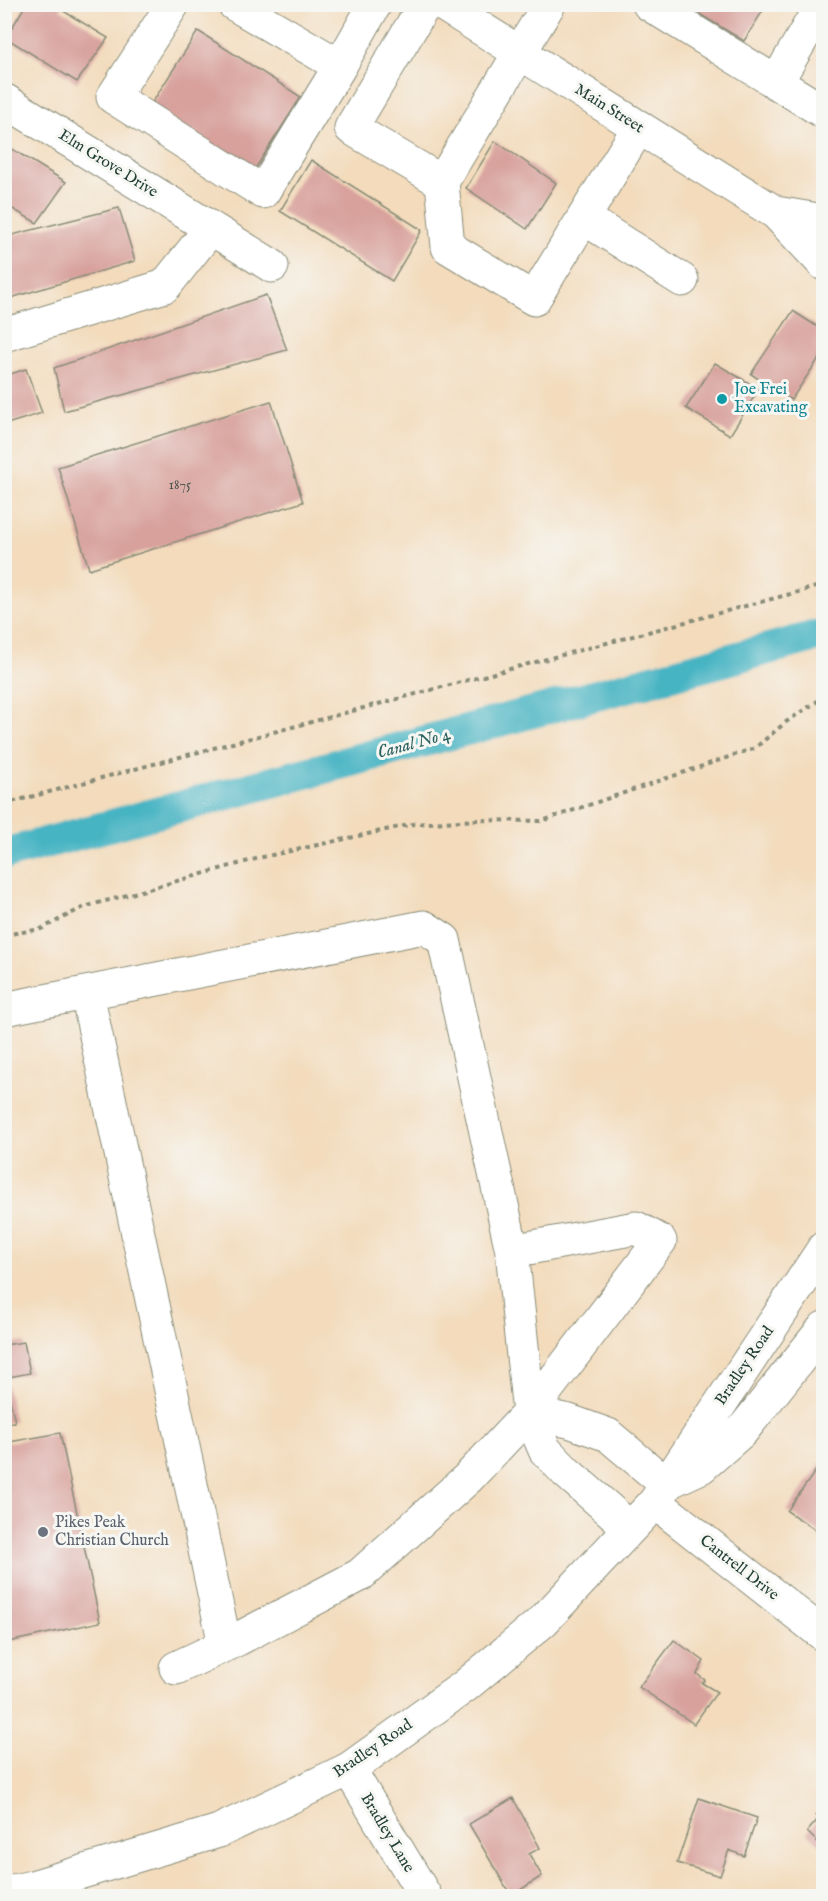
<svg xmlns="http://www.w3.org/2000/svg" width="828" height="1901" font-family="'IM FELL English',serif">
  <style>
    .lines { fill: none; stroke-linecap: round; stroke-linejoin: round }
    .canal { stroke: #47b4c3; stroke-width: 32 }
    .building { fill: #d8a19c }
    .minor-casing { stroke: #898c78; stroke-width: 35 }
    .major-casing { stroke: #898c78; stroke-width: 35 }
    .path { stroke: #898c78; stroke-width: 4; stroke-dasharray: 4.5 4.5; stroke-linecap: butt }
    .minor { stroke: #fff; stroke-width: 33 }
    .major { stroke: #fff; stroke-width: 33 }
    .culture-dot { fill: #0f9aa8; stroke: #f6f6f2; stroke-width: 2 }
    .worship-dot { fill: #6b7280; stroke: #f6f6f2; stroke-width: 2 }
    .labels { text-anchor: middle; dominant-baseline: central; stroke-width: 6; stroke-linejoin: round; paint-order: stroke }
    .number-label { font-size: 14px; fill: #4d564e }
    .street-label { font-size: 16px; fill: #1f3d34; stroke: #f6f6f2 }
    .culture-label { font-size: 16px; fill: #0d838f; stroke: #f6f6f2; text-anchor: start }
    .worship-label { font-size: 16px; fill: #5b616d; stroke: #f6f6f2; text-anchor: start }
    .water-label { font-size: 18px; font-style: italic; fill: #2b615f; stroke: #f6f6f2 }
  </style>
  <rect width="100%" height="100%" fill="#f6f6f2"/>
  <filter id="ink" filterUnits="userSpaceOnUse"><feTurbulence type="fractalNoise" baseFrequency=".0167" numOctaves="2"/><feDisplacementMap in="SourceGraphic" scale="12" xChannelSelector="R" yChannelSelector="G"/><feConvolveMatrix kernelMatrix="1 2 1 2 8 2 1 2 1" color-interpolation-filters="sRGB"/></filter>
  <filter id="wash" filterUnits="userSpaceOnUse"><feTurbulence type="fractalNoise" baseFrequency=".008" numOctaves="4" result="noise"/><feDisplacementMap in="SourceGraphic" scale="24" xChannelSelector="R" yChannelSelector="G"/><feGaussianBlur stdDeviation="1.35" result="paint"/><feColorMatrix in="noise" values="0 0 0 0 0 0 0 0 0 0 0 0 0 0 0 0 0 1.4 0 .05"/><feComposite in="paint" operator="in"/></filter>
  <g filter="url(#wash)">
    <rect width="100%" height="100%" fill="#f3dbbc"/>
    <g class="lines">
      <path class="canal" d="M4 854 824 634"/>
    </g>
    <g id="blocks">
      <path class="building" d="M26 4H63L60 9 108 38 77 82 6 38Z
        M683 4H767L744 41Z
        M198 31 301 97 253 172 148 109Z
        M495 141 556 183 527 229 466 188Z
        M4 144 66 182 37 223 4 204Z
        M311 160 422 230 392 281 280 211Z
        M119 208 135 261 4 300V237Z
        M266 295 287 350 64 411 54 368Z
        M793 311 824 331V351L791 400 751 374Z
        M715 363 759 389 730 435 686 408Z
        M26 369 42 413 4 425V376Z
        M271 401 303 502 89 569 58 467Z
        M24 1342 30 1373 4 1378V1345Z
        M4 1378H5L15 1422 4 1423Z
        M60 1433 100 1622 4 1643V1443Z
        M824 1459V1532L822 1534 787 1511Z
        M674 1640 704 1661 697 1674 705 1680 702 1683 717 1692 694 1724 639 1687Z
        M513 1798 540 1848 529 1854 542 1876 511 1896 469 1824Z
        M699 1798 757 1818 744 1856 729 1850 720 1876 677 1863Z
        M824 1807V1848L807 1832 819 1818 816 1815Z"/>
    </g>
  </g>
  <g filter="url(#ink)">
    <use href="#blocks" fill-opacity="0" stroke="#898c78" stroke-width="1.5"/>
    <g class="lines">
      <g class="minor-casing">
        <path id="minor" d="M173 4 113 97 263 192 340 66 375 4
          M234 4 340 66
          M425 4 351 128 442 182 549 4
          M649 4 824 112
          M776 83 822 4
          M4 100 272 266
          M442 182 448 247 534 299 639 127
          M584 218 682 280
          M4 335 165 286 211 228
          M87 993 225 1645
          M4 1009 424 927 444 940 512 1251
          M529 1413 569 1421 608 1435 666 1484
          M655 1502 824 1635
          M176 1668 238 1639 360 1575 468 1478 529 1413 660 1241 636 1228 512 1251 529 1413 545 1450 566 1472 630 1528
          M349 1769 425 1896"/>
      </g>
      <g class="major-casing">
        <path id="major" d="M442 4 776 213 824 264
          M776 213 824 221
          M673 1480 701 1467 742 1431 824 1328
          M4 1893 32 1887 219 1831 349 1769 465 1686 543 1621 655 1502 824 1248"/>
      </g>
      <path class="path" d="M4 804 824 585
        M4 935 41 929 84 907 263 857 413 824 476 820 542 821 755 748 786 722 824 697"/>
      <use href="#minor" class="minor"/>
      <use href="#major" class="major"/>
    </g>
  </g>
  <circle class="culture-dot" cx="722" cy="399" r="6"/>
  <circle class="worship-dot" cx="43" cy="1532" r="6"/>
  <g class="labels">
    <g class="number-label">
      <text x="180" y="485">1875</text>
    </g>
    <g class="street-label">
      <text transform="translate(609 109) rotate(32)">Main Street</text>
      <text transform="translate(108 164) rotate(32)">Elm Grove Drive</text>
      <text transform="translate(745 1366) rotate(-56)">Bradley Road</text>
      <text transform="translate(739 1568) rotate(38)">Cantrell Drive</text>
      <text transform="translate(373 1749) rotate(-34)">Bradley Road</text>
      <text transform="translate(387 1833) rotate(59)">Bradley Lane</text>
    </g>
    <g class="culture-label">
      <text x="734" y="390">Joe Frei<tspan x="734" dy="18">Excavating</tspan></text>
    </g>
    <g class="worship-label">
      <text x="55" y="1523">Pikes Peak<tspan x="55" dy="18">Christian Church</tspan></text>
    </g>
    <g class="water-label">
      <text transform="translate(414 744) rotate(-15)">Canal No 4</text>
    </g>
  </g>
  <rect width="828" height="1901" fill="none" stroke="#f6f6f2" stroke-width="24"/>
</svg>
